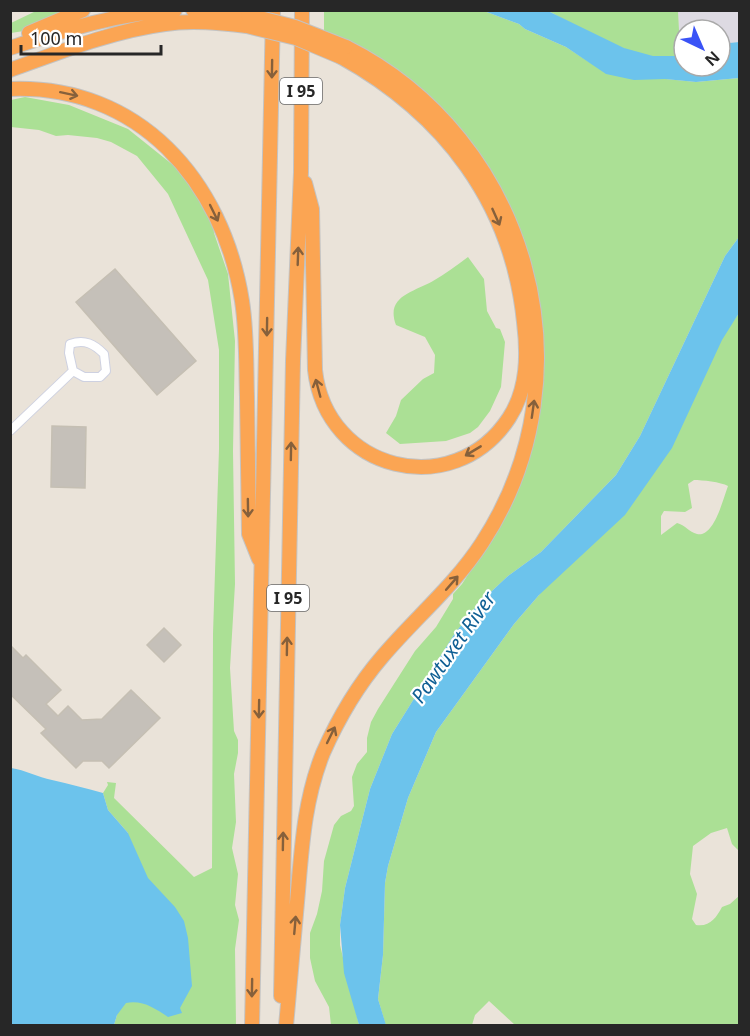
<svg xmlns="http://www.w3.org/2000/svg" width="750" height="1036" font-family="'Noto Sans',sans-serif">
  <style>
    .industrial { fill: #dddae2 }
    .green { fill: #abe095; fill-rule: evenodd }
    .water { fill: #6cc3ec }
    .building { fill: #c5c0b9; stroke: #c5bfb3; stroke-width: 1.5 }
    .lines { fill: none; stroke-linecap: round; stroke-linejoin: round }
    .street-casing { stroke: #ced1e1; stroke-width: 10 }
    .highway-casing { stroke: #c3c3c3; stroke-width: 16 }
    .street { stroke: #fff; stroke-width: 8 }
    .highway { stroke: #fba553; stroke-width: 14 }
    .highway-bridge-casing { stroke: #c3c3c3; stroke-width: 16; stroke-linecap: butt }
    .highway-bridge { stroke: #fba553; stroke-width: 14 }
    .oneway { stroke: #86603b }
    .labels { text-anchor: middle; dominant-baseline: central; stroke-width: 4.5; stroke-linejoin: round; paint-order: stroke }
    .shield { fill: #fff; stroke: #686868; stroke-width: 1.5 }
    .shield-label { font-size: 16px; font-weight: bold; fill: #272727 }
    .water-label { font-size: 20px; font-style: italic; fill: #0f5f94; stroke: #fff }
  </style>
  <rect width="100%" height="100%" fill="#eae3d9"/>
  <path class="industrial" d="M678 11H739V42L720 44V30H684V42L679 30Z"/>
  <path class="green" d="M36 11H79L30 30 11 33V23Z
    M324 11H484L519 24 525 29 566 47 589 62 666 79 696 82 739 78V237L725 256 640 436 616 475 541 552 508 576 479 603 455 633 392 734 370 789 345 888 340 925V945L359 1025H331L329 1007 315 981 310 958V933L317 914 322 891 324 861 334 825 341 816 351 811 354 806 352 777 357 764 367 752V738L371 722 378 709 415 651 436 627 453 599V594L462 584 499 527 532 446 542 394V326L523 240 510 207 475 149 437 105 379 59 334 34 330 40 324 38Z
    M548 11H678L679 30 684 42V54C642 68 585 29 548 11Z
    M25 97 69 105 128 129 183 173 213 221 214 233 228 274 235 341 233 451 235 584 230 668 234 731 238 740V753L234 774 236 822 232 848 238 874 235 905 239 920 235 949 236 1025H114L117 1015 128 833 108 810 103 793 108 785 107 782 116 783 114 798 194 877 212 868 213 634 219 449V350L208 280 168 194 137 156 111 142 97 138 68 135 56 136 39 130 11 127V100Z
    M468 257 484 279 487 311 496 328 500 329 505 342 501 387 490 411 478 427 470 433 446 441 400 444 386 433 396 416 401 400 423 379 434 373 435 355 425 337 396 325C385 296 414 292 433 281 445 274 457 265 468 257Z
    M739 313V851L732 844 727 828 711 833 693 846 690 874 697 894 692 919 696 925C710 927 716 918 722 907L730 904 739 896V1025H515L489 1001 475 1015 472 1025 386 1026 378 999 383 955 385 883 388 866 408 798 436 732 514 624 539 595ZM694 480C702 480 721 482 728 486 723 499 714 538 697 534 689 532 685 525 677 523L661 535V516L664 511 685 512 692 508 688 484Z"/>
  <path class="water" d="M484 11H548L624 48 653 56H677L684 54V66H720V44L739 42V78L696 82 665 79 634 80 606 74 566 47 525 29 519 24Z
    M739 237V313L722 340 672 448 625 515 539 595 514 624 436 732 408 798 388 866 385 883 383 955 378 999 386 1025H359L344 973 340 925 345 888 370 789 392 734 455 633 479 603 508 576 541 552 616 475 640 436 725 256Z
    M11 768C25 770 38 777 52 780 69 784 86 788 103 793L108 810 128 833 148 878 175 907 184 921 188 938 192 986 180 1008 182 1013 168 1017C154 1008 143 1000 126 1003L117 1015 114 1025H11Z"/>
  <path class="building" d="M115 269 196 361 157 395 76 302Z
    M52 426 86 427 85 488 51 487Z
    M164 628 181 645 164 662 147 645Z
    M10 645 23 658 26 655 61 690 46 704 58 716 68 706 82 720 102 719 131 690 160 718 109 768 102 761H83L76 768 41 733 46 729 10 694Z"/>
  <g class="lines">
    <g class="street-casing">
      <path id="street" d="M10 431 73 371 84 377H100L106 371 104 354C94 344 85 339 70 344L69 353 73 371"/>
    </g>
    <g class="highway-casing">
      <path id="highway" d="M193 10 248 15
        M29 33 83 10
        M10 48C65 30 118 13 175 10
        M10 70C60 52 112 31 165 24 192 20 220 23 247 26
        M10 89C139 84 223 181 242 301 247 333 246 365 247 397 248 442 248 488 249 534L259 559
        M305 183 312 209 315 370C326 471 453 503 509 418 528 389 528 354 524 322 512 203 444 114 341 57
        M281 996 293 361 301 172 302 10
        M252 1026 273 10
        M286 1026C290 981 294 936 298 891 302 843 305 798 323 753 338 719 358 685 382 657 415 618 454 586 482 543 594 372 528 138 346 47"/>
    </g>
    <use href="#street" class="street"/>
    <use href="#highway" class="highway"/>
    <g class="highway-bridge-casing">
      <path id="highway-bridge" d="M248 15 295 27 346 47
        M247 26 296 38 341 57"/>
    </g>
    <use href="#highway-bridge" class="highway-bridge"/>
  </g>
  <defs><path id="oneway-shaft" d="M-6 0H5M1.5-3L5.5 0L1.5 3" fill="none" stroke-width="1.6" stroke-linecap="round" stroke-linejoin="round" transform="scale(1.5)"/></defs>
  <g class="oneway">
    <use href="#oneway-shaft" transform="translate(272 69) rotate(91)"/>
    <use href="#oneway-shaft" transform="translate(69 94) rotate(12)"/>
    <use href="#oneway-shaft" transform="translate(214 213) rotate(64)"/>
    <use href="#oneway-shaft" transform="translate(496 217) rotate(66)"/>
    <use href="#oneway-shaft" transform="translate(298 256) rotate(-88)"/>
    <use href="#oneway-shaft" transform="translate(267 327) rotate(91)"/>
    <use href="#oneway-shaft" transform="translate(318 388) rotate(-105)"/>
    <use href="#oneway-shaft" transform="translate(533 409) rotate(-82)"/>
    <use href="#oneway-shaft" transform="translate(291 451) rotate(-89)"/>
    <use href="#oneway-shaft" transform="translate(473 451) rotate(149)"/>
    <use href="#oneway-shaft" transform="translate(248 508) rotate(89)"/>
    <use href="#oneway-shaft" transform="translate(452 583) rotate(-49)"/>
    <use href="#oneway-shaft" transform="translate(287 646) rotate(-89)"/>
    <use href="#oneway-shaft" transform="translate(259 709) rotate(91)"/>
    <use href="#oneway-shaft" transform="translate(331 735) rotate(-64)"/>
    <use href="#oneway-shaft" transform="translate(283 841) rotate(-89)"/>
    <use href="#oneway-shaft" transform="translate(295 925) rotate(-85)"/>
    <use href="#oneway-shaft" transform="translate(252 988) rotate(91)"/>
  </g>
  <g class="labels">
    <g class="shield">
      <rect x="280" y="78" width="42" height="26" rx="4.5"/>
      <rect x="267" y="585" width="42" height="26" rx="4.5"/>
    </g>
    <g class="shield-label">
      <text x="301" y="91">I 95</text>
      <text x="288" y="598">I 95</text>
    </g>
    <g class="water-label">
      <text transform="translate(453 647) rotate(-55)">Pawtuxet River</text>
    </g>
  </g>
  <rect width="750" height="1036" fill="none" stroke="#272727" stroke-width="24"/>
  <g transform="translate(702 48) rotate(136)"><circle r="28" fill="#ffffff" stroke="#a9a9a9" stroke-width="1.5"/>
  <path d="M0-4.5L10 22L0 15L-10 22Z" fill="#3a53f6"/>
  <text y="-9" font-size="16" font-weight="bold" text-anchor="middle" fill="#272727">N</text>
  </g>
  <path d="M21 45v9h140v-9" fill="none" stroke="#272727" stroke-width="3"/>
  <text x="30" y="45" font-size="18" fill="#272727" stroke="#ffffff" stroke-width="4.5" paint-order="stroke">100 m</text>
</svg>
